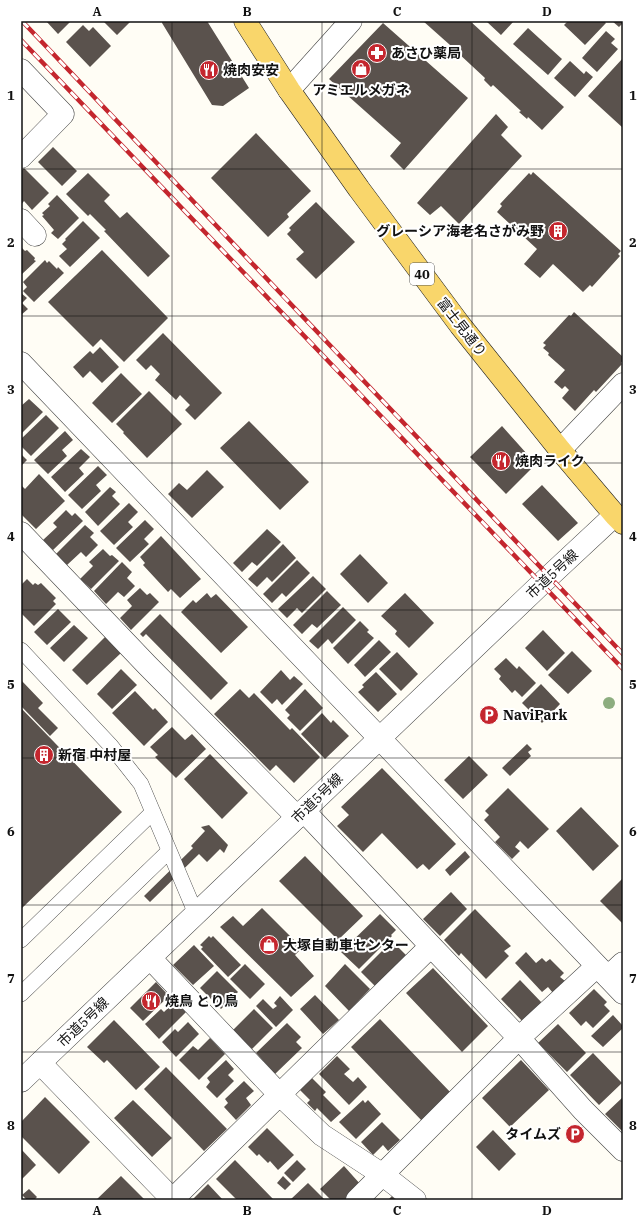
<svg xmlns="http://www.w3.org/2000/svg" width="644" height="1221" font-family="'IBM Plex Serif','Noto Sans JP',serif">
  <style>
    .building { fill: #5a524d }
    .lines { fill: none; stroke-linecap: round; stroke-linejoin: round }
    .service-casing { stroke: #444; stroke-width: 16 }
    .minor-casing { stroke: #444; stroke-width: 23 }
    .tertiary-casing { stroke: #444; stroke-width: 23 }
    .primary-casing { stroke: #222; stroke-width: 23 }
    .service { stroke: #fff; stroke-width: 15 }
    .minor { stroke: #fff; stroke-width: 22 }
    .tertiary { stroke: #fff; stroke-width: 22 }
    .primary { stroke: #f9d66b; stroke-width: 22 }
    .rail-casing { stroke: #c4262e; stroke-width: 4.5 }
    .rail { stroke: #fff; stroke-width: 3; stroke-dasharray: 9; stroke-linecap: butt }
    .tree { fill: #8dad7f }
    .grid { fill: none; stroke: #111; stroke-width: 1; stroke-opacity: 0.55 }
    .labels { text-anchor: middle; dominant-baseline: central; stroke-width: 4; stroke-linejoin: round; paint-order: stroke }
    .shield { fill: #fff; stroke: #585858; stroke-width: 1 }
    .shield-label { font-size: 13px; font-weight: bold; fill: #111 }
    .poi-label { font-size: 14px; font-weight: bold; fill: #111; stroke: #fff; text-anchor: start }
    .street-label { font-size: 14px; fill: #111; stroke: #fff }
    .neatline { fill: none; stroke: #111; stroke-width: 1.5 }
    .grid-label { font-size: 13px; text-anchor: middle; font-weight: bold; fill: #111 }
  </style>
  <rect width="100%" height="100%" fill="#fffdf5"/>
  <path class="building" d="M46 21H71L58 34Z
    M103 21H131L117 35Z
    M162 21H207L249 88 223 106 212 105 162 23Z
    M423 21H470L564 107 542 130 528 117 527 119 519 112 521 111 493 85 491 87 484 80 485 78 457 52 455 54 448 48 450 45Z
    M486 21H514L501 35Z
    M568 21H604L606 23 585 45 564 25Z
    M612 21H623V23L619 27Z
    M383 23 468 98 404 170 390 156 401 143 329 79Z
    M83 25 89 31 93 27 111 46 90 67 66 42Z
    M528 28 562 59 548 75 513 44Z
    M606 31 615 39 611 43 618 49 597 72 582 58Z
    M623 58V128L588 96Z
    M570 61 584 74 586 71 593 77 575 97 554 78Z
    M496 114 508 127 501 135 522 156 459 224 441 206 430 215 417 203Z
    M256 133 311 191 287 214 289 217 268 237 211 178Z
    M53 147 77 171 62 186 38 162Z
    M24 168 49 193 32 210 24 201 21 205V171Z
    M533 172 621 251 618 254 620 256 592 287 590 285 583 292 553 264 540 278 524 264 537 249 497 212 502 206 500 204 529 173 531 175Z
    M88 173 110 195 104 201 120 218 127 212 170 256 148 277 104 231 106 230 90 214 88 216 66 194Z
    M57 195 79 218 58 239 51 233 54 230 42 216 44 215 42 213 50 206 48 204Z
    M316 202 355 242 316 279 296 259 304 252 287 234 291 230 289 228Z
    M83 221 100 238 70 267 59 256 67 249 62 244 66 240 65 239Z
    M21 247 25 251 27 250 35 258 34 260 36 261 21 275Z
    M102 250 168 318 124 362 101 339 93 347 48 302Z
    M45 260 47 263 49 261 57 269 58 267 64 273 34 302 23 291 27 287 23 282Z
    M21 293 27 298 22 303 28 309 21 315Z
    M574 312 623 357V360L621 363 622 364 596 392 594 390 575 411 562 398 569 390 565 386 562 389 554 382 565 370 548 355 549 353 543 348 546 345 543 343 569 315 571 316Z
    M163 333 222 393 195 420 185 410 190 405 180 395 176 400 155 380 160 374 151 365 146 370 136 360Z
    M100 347 119 367 102 383 90 371 83 378 73 367 90 351 93 354Z
    M121 373 142 394 112 423 92 403Z
    M149 391 182 424 147 458 123 433 124 432 116 424Z
    M29 399 43 412 21 434V406Z
    M46 415 59 428 31 456 21 446V439Z
    M249 421 309 482 280 510 220 448Z
    M502 426 536 464 506 494 470 457Z
    M65 431 73 440 62 450 67 456 48 474 34 460Z
    M81 449 90 457 79 468 84 474 65 492 51 477Z
    M21 454 27 460 21 466Z
    M98 466 107 475 96 485 101 491 82 509 68 495Z
    M207 470 224 487 192 518 168 494 179 483 187 490Z
    M39 474 65 501 36 529 21 514V485L25 489Z
    M542 485 578 523 558 541 522 504Z
    M110 487 116 492 112 496 120 504 98 526 85 512Z
    M129 503 138 512 128 522 133 527 114 545 100 531Z
    M66 510 72 516 75 513 83 521 53 550 43 540 57 527 53 523Z
    M145 520 154 529 144 539 149 544 130 562 116 548Z
    M85 525 94 533 90 537 98 545 86 557 81 552 67 565 56 554Z
    M267 529 281 542 257 566 252 562 242 572 233 563Z
    M161 536 201 579 180 598 171 589 168 592 143 565 145 563 140 557Z
    M283 544 296 558 272 582 267 577 257 587 248 579Z
    M103 549 110 556 112 555 119 561 91 589 80 579 93 566 89 562Z
    M360 554 388 583 368 603 340 574Z
    M297 560 310 573 286 597 282 593 272 603 263 594Z
    M122 562 132 572 127 578 135 586 124 597 118 592 106 604 94 591Z
    M313 576 326 589 302 613 297 608 287 618 278 609Z
    M27 579 33 585 35 583 38 585 41 583 56 598 53 601 56 604 34 626 21 613V585Z
    M140 588 147 595 150 593 159 602 131 630 120 618 132 606 127 600Z
    M327 591 341 605 317 628 312 624 302 634 293 625Z
    M207 593 211 598 216 594 248 627 221 653 181 612 193 600 196 603Z
    M405 593 434 623 409 648 395 634 397 631 381 616Z
    M343 607 356 620 332 644 328 639 318 649 309 641Z
    M58 609 71 622 47 645 34 632Z
    M160 614 228 683 211 700 146 634 143 637 140 634Z
    M360 621 369 630 367 632 374 638 348 664 333 648Z
    M74 625 88 638 64 662 50 648Z
    M543 630 565 653 547 671 525 648Z
    M105 637 121 653 87 685 72 670Z
    M379 640 391 652 365 677 354 665Z
    M572 651 592 671 568 694 548 675Z
    M397 652 418 674 401 691 379 669Z
    M506 658 517 669 519 666 536 683 522 697 515 690 512 693 499 679 501 676 494 669Z
    M121 669 137 685 112 709 97 694Z
    M281 670 290 680 294 676 303 684 282 705 277 699 272 704 260 692Z
    M376 672 397 694 378 712 358 692 364 687 362 685Z
    M21 680 43 703 38 708 58 728 50 736 21 706Z
    M541 684 560 704 542 723 522 703Z
    M240 689 249 698 254 693 290 730 292 728 320 757 294 783 276 765 270 771 214 714Z
    M305 689 323 708 300 731 287 718 290 715 285 710Z
    M135 691 153 710 155 708 168 722 144 746 112 713Z
    M21 708 122 812 21 909Z
    M322 713 331 723 333 720 349 736 325 759 301 734Z
    M172 727 185 740 192 734 206 749 176 778 155 757 158 755 150 747Z
    M527 744 532 749 528 752 531 756 510 776 502 768Z
    M210 754 248 793 222 819 184 779Z
    M469 756 488 775 463 799 444 780Z
    M382 768 456 844 429 870 423 864 417 869 382 833 363 852 337 826 349 815 341 807Z
    M508 788 549 829 528 849 520 841 515 847 520 851 512 859 495 842 500 837 484 820 489 815 485 811Z
    M581 807 619 846 593 871 556 831Z
    M209 825 228 845 224 853 220 849 207 862 199 854 150 902 144 896 193 848 191 846 205 831 201 827Z
    M465 851 470 857 450 876 445 870Z
    M305 856 363 916 338 940 279 881Z
    M623 878V924L600 901Z
    M451 892 467 909 440 936 423 919Z
    M262 908 302 948 295 955 314 976 291 997 220 927 233 916 243 926Z
    M475 909 511 946 504 951 509 956 486 979 461 953 459 956 444 940Z
    M380 914 396 930 391 935 392 936 359 969 341 952Z
    M209 936 211 938 213 936 241 965 228 977 201 949 203 947 200 945Z
    M392 941 406 955 398 963 399 964 376 987 361 972Z
    M194 945 214 966 193 985 173 965Z
    M526 952 536 963 542 958 546 962 550 959 564 973 560 977 565 981 553 993 548 987 542 992 515 963Z
    M245 964 265 984 250 999 230 979Z
    M345 964 370 989 349 1011 325 986Z
    M433 968 488 1026 462 1052 406 993Z
    M217 971 238 992 221 1009 200 988Z
    M520 980 543 1004 524 1023 501 999Z
    M156 982 169 996 143 1021 130 1008Z
    M594 989 607 1002 604 1005 610 1011 593 1028 586 1021 581 1026 569 1013Z
    M315 995 339 1020 323 1034 300 1009Z
    M280 996 293 1010 276 1027 256 1006 263 999 273 1009 277 1006 274 1003Z
    M175 1001 186 1012 159 1039 145 1024 161 1009 164 1012Z
    M254 1009 273 1028 252 1049 233 1030Z
    M613 1015 623 1026V1028L603 1047 591 1036Z
    M380 1019 452 1094 423 1122 351 1047Z
    M114 1020 160 1067 136 1090 107 1060 104 1063 87 1047Z
    M188 1022 199 1034 176 1057 162 1042 175 1029 178 1032Z
    M287 1023 301 1037 296 1042 302 1048 275 1074 256 1053Z
    M558 1024 586 1053 567 1072 538 1043Z
    M210 1038 225 1054 199 1080 179 1060 193 1046 198 1050Z
    M593 1053 622 1083 599 1105 570 1075Z
    M337 1056 350 1069 344 1074 353 1082 358 1077 367 1087 349 1105 319 1074Z
    M226 1060 234 1069 228 1075 234 1081 217 1098 206 1087 210 1082 207 1078Z
    M521 1060 549 1090 510 1127 482 1098Z
    M166 1067 227 1129 204 1151 144 1089Z
    M312 1078 326 1092 323 1095 341 1113 331 1122 317 1108 315 1111 307 1103 310 1100 300 1090Z
    M244 1081 254 1091 246 1098 251 1105 236 1120 224 1107 228 1103 225 1099Z
    M45 1097 90 1142 59 1174 21 1136V1122Z
    M623 1097V1132L605 1114Z
    M133 1100 172 1138 152 1157 114 1118Z
    M363 1100 365 1103 368 1100 381 1114 356 1139 339 1122Z
    M382 1122 400 1140 388 1151 383 1145 373 1155 361 1142Z
    M267 1128 294 1155 278 1170 270 1161 268 1163 259 1154 257 1156 248 1147Z
    M493 1130 516 1154 499 1171 476 1147Z
    M21 1149 36 1165 21 1180Z
    M235 1160 274 1200H237L216 1179Z
    M297 1160 306 1169 293 1182 284 1173Z
    M344 1166 361 1185 345 1200H331L320 1189Z
    M121 1176 145 1200H96Z
    M283 1176 291 1184 285 1190 277 1183Z
    M308 1183 325 1200H290Z
    M208 1184 223 1200H192Z
    M29 1189 37 1197 34 1200H27L22 1195Z
    M392 1196 396 1200H388Z"/>
  <g class="lines">
    <g class="service-casing">
      <path id="service" d="M21 650 111 746 141 784 196 914
        M21 940 153 812
        M21 994 169 851"/>
    </g>
    <g class="minor-casing">
      <path id="minor" d="M21 70 63 114 21 157
        M289 90 351 21
        M21 220 35 235
        M21 363 623 993
        M560 450 623 384
        M21 533 147 665 297 817
        M304 811 431 946 519 1038 583 1110 623 1150
        M150 958 279 1094 322 1135 383 1175 415 1200
        M608 977 623 963
        M40 1063 173 1200
        M173 1199 431 946
        M357 1200 519 1038 597 966"/>
    </g>
    <g class="tertiary-casing">
      <path id="tertiary" d="M21 1081 541 584 615 515"/>
    </g>
    <g class="primary-casing">
      <path id="primary" d="M245 21 289 90 359 189 460 325 560 450 615 515 623 523"/>
    </g>
    <use href="#service" class="service"/>
    <use href="#minor" class="minor"/>
    <use href="#tertiary" class="tertiary"/>
    <use href="#primary" class="primary"/>
    <g class="rail-casing">
      <path id="rail" d="M22 21 623 654
        M21 40 623 669"/>
    </g>
    <use href="#rail" class="rail"/>
  </g>
  <circle class="tree" cx="609" cy="703" r="6"/>
  <path class="grid" d="M172 21V1200M322 21V1200M472 21V1200M21 169H623M21 316H623M21 463H623M21 610H623M21 758H623M21 905H623M21 1052H623"/>
  <defs>
    <g id="pharmacy-disc" transform="scale(1)"><circle r="9.5" fill="#c4262e" stroke="#fff"/><path d="M-2-6h4v4h4v4h-4v4h-4v-4h-4v-4h4Z" fill="#fff"/></g>
    <g id="shop-disc" transform="scale(1)"><circle r="9.5" fill="#c4262e" stroke="#fff"/><path d="M-5-2.5h2.3a2.7 3.5 0 0 1 5.4 0H5L5.5 6h-11ZM-1.5-2.5h3a1.5 2.3 0 0 0-3 0Z" fill="#fff"/></g>
    <g id="restaurant-disc" transform="scale(1)"><circle r="9.5" fill="#c4262e" stroke="#fff"/><path d="M-5-6h1v4h1v-4h1v4h1v-4h1v5L-1.5 .5V6h-2V.5L-5-1ZM5-6V6H3V1.5H1.5Q1.5-4 5-6Z" fill="#fff"/></g>
    <g id="building-disc" transform="scale(1)"><circle r="9.5" fill="#c4262e" stroke="#fff"/><path d="M-4-6H4V6H1V3H-1V6H-4ZM-2.5-4.3h1.7v1.8h-1.7ZM.8-4.3h1.7v1.8H.8ZM-2.5-1h1.7V.8h-1.7ZM.8-1h1.7V.8H.8Z" fill="#fff"/></g>
    <g id="parking-disc" transform="scale(1)"><circle r="9.5" fill="#c4262e" stroke="#fff"/><path d="M-3.5-5.5H1a3.5 3.5 0 0 1 0 7H-1V5.5H-3.5ZM-1-3.4V-.6H.8a1.4 1.4 0 0 0 0-2.8Z" fill="#fff"/></g>
  </defs>
  <g fill-rule="evenodd">
    <use href="#pharmacy-disc" x="377" y="53"/>
    <use href="#shop-disc" x="361" y="69"/>
    <use href="#restaurant-disc" x="209" y="70"/>
    <use href="#building-disc" x="558" y="231"/>
    <use href="#restaurant-disc" x="501" y="461"/>
    <use href="#parking-disc" x="489" y="715"/>
    <use href="#building-disc" x="44" y="755"/>
    <use href="#shop-disc" x="269" y="945"/>
    <use href="#restaurant-disc" x="151" y="1001"/>
    <use href="#parking-disc" x="575" y="1134"/>
  </g>
  <g class="labels">
    <rect class="shield" x="410" y="263" width="24" height="22" rx="3"/>
    <g class="shield-label">
      <text x="422" y="274">40</text>
    </g>
    <g class="poi-label">
      <text x="391" y="53">あさひ薬局</text>
      <text x="223" y="70">焼肉安安</text>
      <text x="361" y="90" text-anchor="middle">アミエルメガネ</text>
      <text x="544" y="231" text-anchor="end">グレーシア海老名さがみ野</text>
      <text x="515" y="461">焼肉ライク</text>
      <text x="503" y="715">NaviPark</text>
      <text x="58" y="755">新宿 中村屋</text>
      <text x="283" y="945">大塚自動車センター</text>
      <text x="165" y="1001">焼鳥 とり鳥</text>
      <text x="561" y="1134" text-anchor="end">タイムズ</text>
    </g>
    <g class="street-label">
      <text transform="translate(462 327) rotate(52)">富士見通り</text>
      <text transform="translate(552 574) rotate(-43)">市道5号線</text>
      <text transform="translate(317 798) rotate(-44)">市道5号線</text>
      <text transform="translate(83 1022) rotate(-44)">市道5号線</text>
    </g>
  </g>
  <rect width="644" height="1221" fill="none" stroke="#ffffff" stroke-width="44"/>
  <rect x="22" y="22" width="600" height="1177" class="neatline"/>
  <g class="grid-label">
    <text x="97" y="16">A</text>
    <text x="247" y="16">B</text>
    <text x="397" y="16">C</text>
    <text x="547" y="16">D</text>
    <text x="11" y="100">1</text>
    <text x="633" y="100">1</text>
    <text x="11" y="247">2</text>
    <text x="633" y="247">2</text>
    <text x="11" y="394">3</text>
    <text x="633" y="394">3</text>
    <text x="11" y="541">4</text>
    <text x="633" y="541">4</text>
    <text x="11" y="689">5</text>
    <text x="633" y="689">5</text>
    <text x="11" y="836">6</text>
    <text x="633" y="836">6</text>
    <text x="11" y="983">7</text>
    <text x="633" y="983">7</text>
    <text x="11" y="1130">8</text>
    <text x="633" y="1130">8</text>
    <text x="97" y="1215">A</text>
    <text x="247" y="1215">B</text>
    <text x="397" y="1215">C</text>
    <text x="547" y="1215">D</text>
  </g>
</svg>
